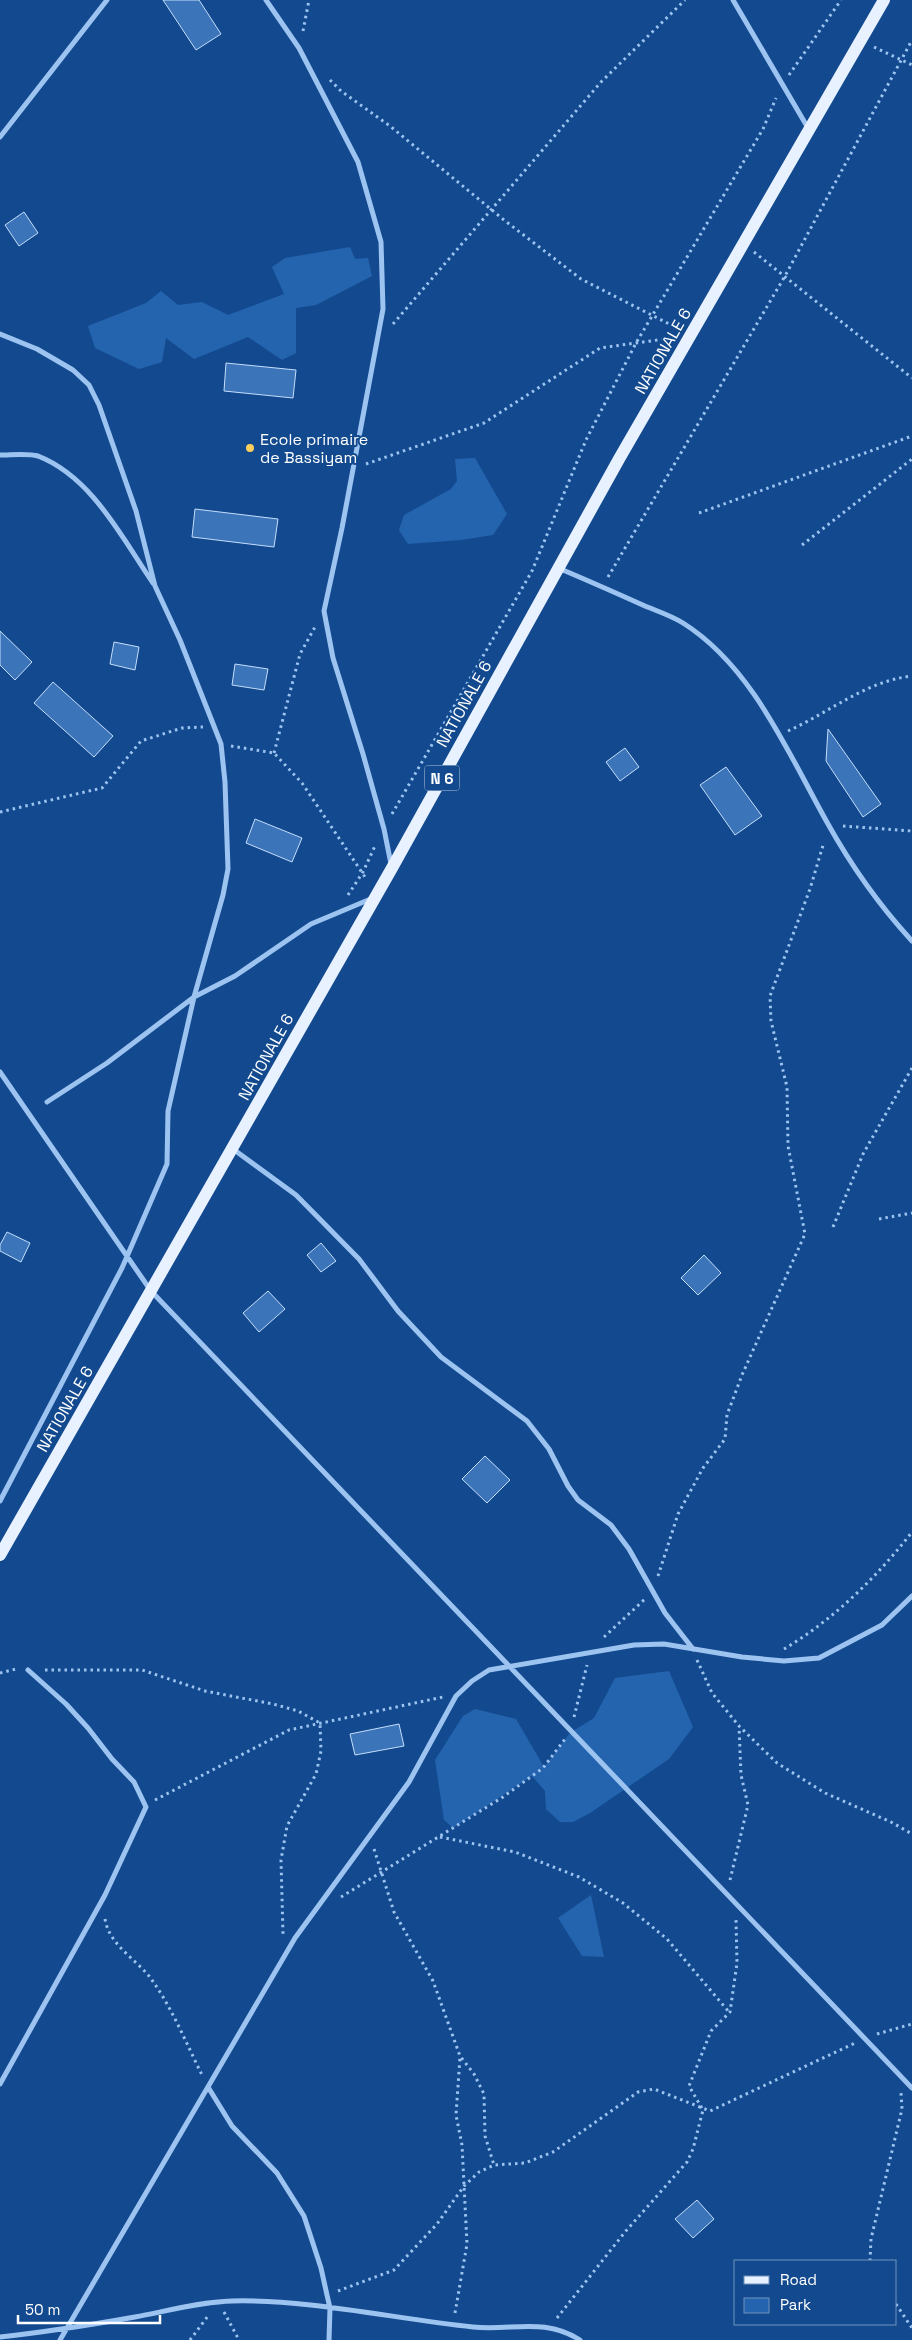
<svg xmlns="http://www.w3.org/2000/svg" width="912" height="2340" font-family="'Space Grotesk',sans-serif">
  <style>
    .green { fill: #2464ae }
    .building { fill: #3b74b8; stroke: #c4defc }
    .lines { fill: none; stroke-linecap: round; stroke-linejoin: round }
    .path { stroke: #9dc4f1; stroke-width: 3; stroke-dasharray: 2.5 4; stroke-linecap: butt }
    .street { stroke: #9dc4f1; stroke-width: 5 }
    .primary { stroke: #e7f1ff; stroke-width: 12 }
    .poi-dot { fill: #ffcf5d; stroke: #134a8f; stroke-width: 2 }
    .labels { text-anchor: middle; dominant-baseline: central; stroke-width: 4; stroke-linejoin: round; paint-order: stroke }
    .shield { fill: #134a8f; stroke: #b8c9dd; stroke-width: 1 }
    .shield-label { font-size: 15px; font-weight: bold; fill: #fff }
    .street-label { font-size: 16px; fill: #fff; stroke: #134a8f }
    .poi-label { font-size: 16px; fill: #fff; stroke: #134a8f; text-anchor: start }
  </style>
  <rect width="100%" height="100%" fill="#134a8f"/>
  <path class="green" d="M350 247 355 259 368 258 372 276 316 305 296 308V353L282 360 248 337 194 359 166 338 162 362 139 369 95 348 88 326 146 303 161 291 178 305 202 302 228 315 284 294 272 267 285 258Z
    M475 458 507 514 493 535 461 540 408 544 399 530 404 515 451 489 457 481 455 459Z
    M669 1671 693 1727 669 1759 590 1813 573 1822H560L546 1809 545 1791 532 1776 453 1828 444 1820 435 1760 463 1716 475 1709 516 1719 544 1767 570 1733 594 1718 615 1678Z
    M591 1895 604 1957 582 1956 558 1918Z"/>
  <path class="building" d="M163 0H199L221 34 196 50Z
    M24 212 38 233 19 246 5 225Z
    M226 363 296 370 293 398 224 391Z
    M195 509 278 519 274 547 192 537Z
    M0 631 32 662 15 680 0 665Z
    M114 642 139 647 135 670 110 664Z
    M235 664 268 669 264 690 232 685Z
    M53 682 113 736 94 757 34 703Z
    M828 729 881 804 863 817 826 761Z
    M625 748 639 767 620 781 606 762Z
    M726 767 762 816 735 835 700 785Z
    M255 819 302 838 292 862 246 843Z
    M7 1232 30 1243 21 1262 0 1251V1245Z
    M321 1243 336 1261 321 1272 307 1255Z
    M704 1255 721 1273 698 1295 681 1278Z
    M268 1291 285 1309 259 1332 243 1313Z
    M485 1456 510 1480 487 1503 462 1479Z
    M399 1724 404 1746 355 1755 350 1734Z
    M697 2200 714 2219 693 2238 675 2219Z"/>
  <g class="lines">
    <path class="path" d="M303 31 309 0
      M874 47 912 65
      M789 75 841 0
      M330 80 341 91 390 126 504 220 581 279 677 328
      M754 252 912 378
      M393 324 601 82 685 0
      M366 464 484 423 600 348 672 338
      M699 513 912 436
      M802 545 912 459
      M608 577 785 276 912 40
      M788 731C830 712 866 681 912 676
      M231 746 274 753 302 783 367 880
      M274 753 300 654 315 627
      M0 812 102 788 141 741 182 728 203 727
      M392 814 532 571 586 440 636 343 763 129 776 98
      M843 826 912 831
      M348 895 363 872 375 846
      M879 1219 912 1213
      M833 1227 863 1154 912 1068
      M658 1576 678 1514 703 1468 725 1439 727 1415 742 1375 805 1234 788 1146 787 1087 771 1021 770 996 810 889 824 842
      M604 1637 645 1599
      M784 1649C833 1620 877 1577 912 1532
      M697 1660 712 1693 739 1726 777 1763 825 1793 891 1822 912 1834
      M45 1670H142L205 1691 273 1704 298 1711 320 1723 321 1751 316 1774 287 1826 281 1860 283 1934
      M0 1673 16 1669
      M574 1717 587 1665
      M155 1800 289 1730 443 1697
      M440 1837 515 1852 579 1877 623 1903 667 1939 729 2012
      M374 1849 394 1912 433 1981 460 2056 474 2074 484 2094 485 2136 494 2165
      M730 1880 748 1805 741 1775 739 1726
      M341 1897 503 1797 543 1768 565 1739
      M105 1919C109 1944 134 1958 149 1976 171 2005 186 2043 202 2075
      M877 2034 912 2024
      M870 2261 871 2239 902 2109 901 2093
      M338 2291 394 2270 437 2224 464 2186 479 2172 494 2165 525 2163 553 2152 638 2092 654 2089 710 2111 855 2043
      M896 2304 912 2328
      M224 2312 239 2340
      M455 2313 467 2244 462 2145 456 2115 460 2057
      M557 2318 625 2232 687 2162 693 2149 703 2110 689 2086 711 2031 730 2012 737 1963 736 1920
      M190 2340 208 2316"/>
    <path class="street" d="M266 0 299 48 358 162 381 242 383 309 342 528 324 611 333 658 363 754 384 829 391 864
      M733 0 808 128
      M0 137 107 0
      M0 334 37 349 73 370 89 385 99 405 136 511 155 586 180 640 221 744 225 782 228 869 223 895 194 997 168 1111 167 1164 122 1268 0 1501
      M0 455C11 455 28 453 38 456 92 477 122 538 153 583
      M558 568C587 580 616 593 645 606 657 611 672 616 683 623 753 667 789 755 828 824 852 867 879 905 912 941
      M0 1072 151 1291 912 2088
      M47 1102 107 1063 194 997 235 976 311 924 373 898
      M233 1149 296 1195 359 1259 398 1311 441 1357 527 1421 549 1449 568 1486 578 1500 611 1525 629 1549 665 1613 693 1649
      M0 2084 105 1895 146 1807 134 1782 112 1759 88 1728 66 1704 28 1670
      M208 2087 232 2126 277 2173 304 2216 321 2268 327 2295 330 2308 329 2340
      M0 2337C45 2332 90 2325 135 2317 167 2311 200 2302 232 2301 310 2299 395 2319 473 2327 512 2331 544 2317 580 2340
      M60 2340 295 1938 409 1782 456 1696 472 1681 489 1670 634 1645 664 1644 742 1657 784 1661 819 1658 882 1625 912 1596"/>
    <path class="primary" d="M0 1555 392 868 619 459 884 0"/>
  </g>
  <circle class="poi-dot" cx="250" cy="448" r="5"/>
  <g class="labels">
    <rect class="shield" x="424.5" y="765.5" width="35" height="25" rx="4"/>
    <g class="shield-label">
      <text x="442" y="778">N 6</text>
    </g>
    <g class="street-label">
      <text transform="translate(663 351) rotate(-60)">NATIONALE 6</text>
      <text transform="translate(464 704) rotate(-61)">NATIONALE 6</text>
      <text transform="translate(266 1057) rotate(-61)">NATIONALE 6</text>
      <text transform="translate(65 1409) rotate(-60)">NATIONALE 6</text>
    </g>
    <g class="poi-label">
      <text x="260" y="439">Ecole primaire<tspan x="260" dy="18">de Bassiyam</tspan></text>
    </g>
  </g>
  <rect x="734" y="2260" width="162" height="65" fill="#134a8f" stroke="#7192bc"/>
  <rect x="744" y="2276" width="25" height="8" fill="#e7f1ff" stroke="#7192bc"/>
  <text x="780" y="2285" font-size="15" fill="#ffffff">Road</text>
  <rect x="744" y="2298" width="25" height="15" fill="#2464ae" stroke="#7192bc"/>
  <text x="780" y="2310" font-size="15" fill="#ffffff">Park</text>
  <path d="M18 2315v8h142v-8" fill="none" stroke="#ffffff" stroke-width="2.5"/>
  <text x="25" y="2315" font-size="15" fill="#ffffff" stroke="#134a8f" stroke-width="4" paint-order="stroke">50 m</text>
</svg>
